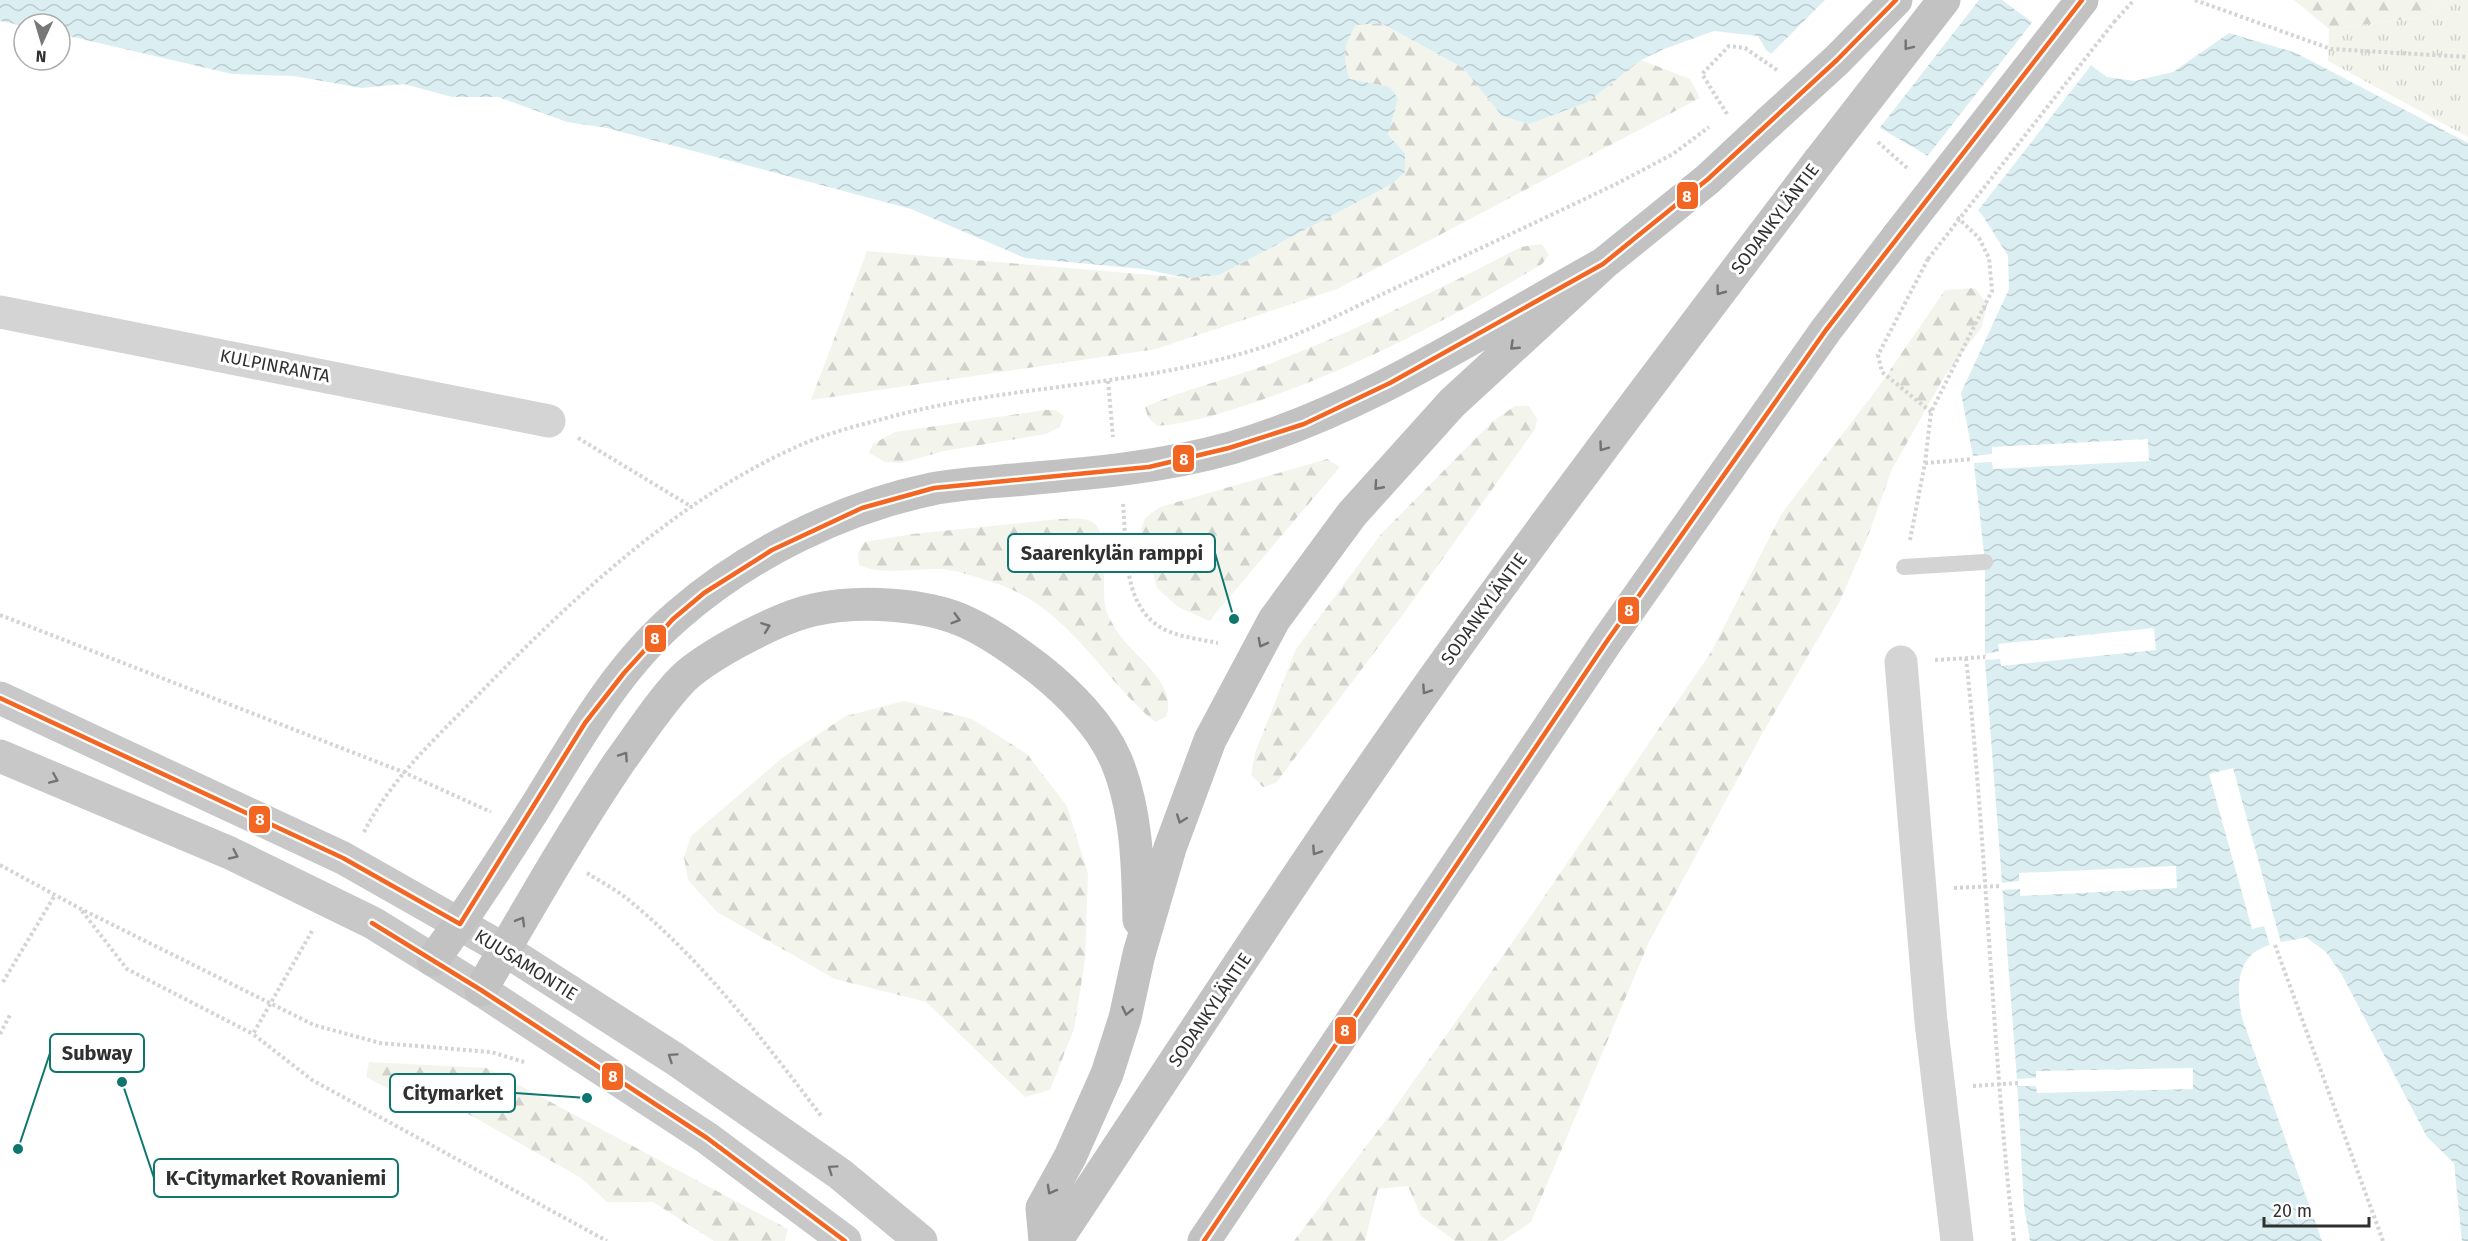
<svg xmlns="http://www.w3.org/2000/svg" width="2468" height="1241" font-family="'Fira Sans',sans-serif">
  <style>
    .grass { fill: url(#grass-tufts) }
    .forest { fill: url(#forest-firs) }
    .water { fill: url(#water-waves) }
    .pier { fill: #fff }
    .lines { fill: none; stroke-linecap: round; stroke-linejoin: round }
    .path { stroke: #d4d4d4; stroke-width: 4; stroke-dasharray: 3 3; stroke-linecap: butt }
    .lane { stroke: #d4d4d4; stroke-width: 16 }
    .street { stroke: #d4d4d4; stroke-width: 33 }
    .primary { stroke: #c8c8c8; stroke-width: 33 }
    .highway { stroke: #c2c2c2; stroke-width: 33 }
    .path-bridge { stroke: #d4d4d4; stroke-width: 4; stroke-dasharray: 3 3; stroke-linecap: butt }
    .highway-bridge { stroke: #c2c2c2; stroke-width: 33 }
    .bus-1-casing { stroke: #fff; stroke-width: 9 }
    .bus-1 { stroke: #f26522; stroke-width: 4.5 }
    .oneway { stroke: #727272 }
    .oneway2 { stroke: #747474 }
    .labels { text-anchor: middle; dominant-baseline: central; stroke-width: 6; stroke-linejoin: round; paint-order: stroke }
    .street-label { font-size: 18px; fill: #303030; stroke: #fff }
    .leader { fill: none; stroke: #0f766e; stroke-width: 2 }
    .callout-dot { fill: #0f766e; stroke: #fff; stroke-width: 2 }
    .callout { fill: #fff; stroke: #0f766e; stroke-width: 2 }
    .callout-label { font-size: 20px; text-anchor: middle; font-weight: bold; fill: #303030 }
    .line-badge { stroke: #fff; stroke-width: 2 }
    .badge-label { font-size: 16px; text-anchor: middle; font-weight: bold; fill: #fff }
  </style>
  <defs>
    <pattern id="grass-tufts" width="24" height="20" patternUnits="userSpaceOnUse" patternTransform="scale(1.5)"><rect width="24" height="20" fill="#f3f5ed"/><path d="M3 7l-1-3M5 7V3M7 7l1-3M15 17l-1-3M17 17v-4M19 17l1-3" fill="none" stroke="#d1d2cc"/></pattern>
    <pattern id="forest-firs" width="22" height="20" patternUnits="userSpaceOnUse" patternTransform="scale(1.5)"><rect width="22" height="20" fill="#f3f5ed"/><path d="M5 1l3.5 6h-7zM16 11l3.5 6h-7z" fill="#d1d2cc"/></pattern>
    <pattern id="water-waves" width="16" height="10" patternUnits="userSpaceOnUse" patternTransform="scale(1.5)"><rect width="16" height="10" fill="#dbeef2"/><path d="M0 5q4-4 8 0t8 0" fill="none" stroke="#bcccd0"/></pattern>
  </defs>
  <rect width="100%" height="100%" fill="#fff"/>
  <path class="grass" d="M2452 0H2468V137L2328 61 2329 29 2422 17Z"/>
  <path class="forest" d="M2294 0H2452L2422 17 2329 29Z
    M1381 23 1463 68 1502 115 1588 102 1641 60 1690 79 1700 98 1337 289 1156 349 811 400 867 251 1187 278 1219 275 1392 184 1405 153 1388 135 1398 99 1390 87 1350 79C1342 56 1344 45 1356 25Z
    M1542 244 1549 255 1542 264C1455 316 1364 364 1267 398 1232 410 1195 423 1157 426L1148 417 1145 407C1184 389 1226 380 1266 365 1354 332 1438 290 1521 247Z
    M1975 288 1987 304 1982 327 1946 374 1892 469 1867 539 1839 603 1762 734 1649 942 1531 1222 1503 1241H1455L1421 1216 1408 1186 1378 1189 1365 1241H1294L1386 1120 1533 913 1711 652 1782 513 1877 389 1945 290Z
    M1515 406H1529L1537 419 1535 429 1404 613 1276 783 1263 787 1251 775 1255 753 1296 649 1381 534 1493 421Z
    M1045 410H1056L1064 416 1060 427 1046 434 944 451 901 463 885 462 869 453 873 444 895 432Z
    M1327 459 1340 467 1209 621 1178 607 1157 588 1141 529 1145 518 1160 507Z
    M1059 519C1070 519 1086 516 1095 524 1111 540 1100 588 1106 610 1109 618 1116 631 1122 638 1139 660 1178 686 1166 717L1155 722C1102 678 1068 608 998 584 981 579 958 570 940 569 914 568 883 576 859 565L858 554 864 542 913 534Z
    M904 701 972 719 1027 754 1067 806 1088 874 1085 960 1074 1029 1050 1090 1025 1097 926 1002 835 979 717 912 688 880 684 857 691 836 782 758 846 716Z
    M369 1062 487 1068 788 1229 785 1241H714L653 1202H607L581 1178 463 1111 423 1107 366 1077Z"/>
  <path class="water" d="M0 0H2002L2107 77 2135 81 2173 72 2229 33 2296 53 2468 143V1241H2462L2454 1163 2427 1137 2342 975 2326 952 2306 937C2292 941 2273 942 2260 949 2235 961 2237 995 2242 1018L2322 1241H2030L2024 1206 2017 1079 1985 660V562L1973 456 1961 393 2009 289 2008 256 1983 216 1928 156 1880 128 1766 50 1758 36 1714 31 1664 49 1641 60 1588 102 1529 124 1502 116 1463 68 1381 23 1356 25C1344 45 1342 56 1350 79L1390 87 1398 99 1388 135 1405 153V172L1392 184 1219 275 1187 278 1143 269 1025 258 911 209 607 128 567 122 498 97H452L404 84 361 88 294 76 232 74 60 34V24L24 26 0 21Z"/>
  <path class="pier" d="M1825 0H1979L1878 130 1769 56Z
    M2034 20 2093 63 1976 213 1926 158Z
    M2148 439 2149 461 1993 469 1992 462 1973 463V456L1992 454V447Z
    M2154 628 2156 650 2001 666 2000 659 1985 660 1986 653 1999 652 1998 644Z
    M2233 768 2281 943 2270 946 2264 926 2252 929 2209 774Z
    M2176 866 2177 888 2020 896V889L2001 890V883L2019 881V873Z
    M2193 1068V1089L2037 1093 2036 1086H2018L2017 1079 2036 1078V1071Z"/>
  <g class="lines">
    <path class="path" d="M2195 0 2331 49 2468 57
      M2114 22 2134 0
      M1727 114 1702 74 1729 46 1745 48 1777 70
      M1878 142 1908 169
      M1928 259 1878 355 1882 372 1931 412
      M1108 381 1113 437
      M578 438 692 507
      M1925 463 1973 459
      M1123 504C1127 544 1121 603 1160 627 1177 637 1199 639 1218 643
      M1910 540 1925 463 1931 412 1992 291 1989 258 1979 238 1956 216
      M0 615 403 772 491 812
      M1966 658C1987 852 1992 1047 2014 1241
      M1935 660 1985 657
      M364 832C391 779 434 740 475 698 570 601 672 503 796 447 822 435 852 427 879 420 1004 384 1136 388 1260 348 1303 334 1346 311 1387 292 1464 256 1541 220 1618 183L1673 154 1709 127
      M0 865 81 909 314 1025 380 1043 491 1052 524 1062
      M587 873C601 882 617 890 630 901 704 962 764 1041 822 1117
      M1954 888 2001 886
      M82 911 127 969 253 1034
      M312 931 253 1034 312 1080 607 1241
      M2275 945 2383 1241
      M3 982 55 895
      M0 1034 11 1013
      M1973 1086 2018 1083"/>
    <path class="lane" d="M1904 567 1985 562"/>
    <path class="street" d="M0 312 549 421
      M1901 662 1931 1022 1957 1241"/>
    <path class="primary" d="M0 698 343 858 505 950 675 1059 840 1174 921 1241
      M0 756 230 853 373 923 481 990 707 1138 845 1241"/>
    <path class="highway" d="M433 960C469 912 501 861 533 811 576 742 615 669 678 615 748 554 841 508 932 489 962 483 995 482 1025 479 1094 473 1163 467 1231 448 1364 409 1482 331 1603 264
      M481 990C526 913 570 835 620 761 637 738 667 692 688 674 716 651 778 618 813 610 858 600 927 603 968 623 994 635 1017 652 1039 669 1068 692 1101 725 1116 760 1137 810 1138 867 1139 920
      M1045 1241 1042 1208 1070 1157 1107 1074 1125 1018 1139 954 1170 848 1210 740 1274 620 1352 514 1452 403 1603 264 1708 179 1768 123
      M1056 1241C1184 1049 1308 855 1442 667 1564 496 1692 329 1819 161
      M1204 1241 1607 641 1826 330 1898 236"/>
    <path class="path-bridge" d="M1928 259 2114 22"/>
    <path class="highway-bridge" d="M1768 123 1837 60 1896 0
      M1819 161 1944 0
      M1898 236 2082 0"/>
    <g class="bus-1-casing">
      <path id="bus-1" d="M0 698 343 858 460 924 585 723 624 673 673 619 704 593 772 550 862 508 934 488 1149 467 1229 448 1304 424 1390 383 1603 264 1708 179 1837 60 1896 0
        M372 923 481 990 707 1138 845 1241
        M1204 1241 1607 641 1826 330 2082 0"/>
    </g>
    <use href="#bus-1" class="bus-1"/>
  </g>
  <defs><path id="oneway-chevron" d="M-2-3.5L2.5 0L-2 3.5" fill="none" stroke-width="1.6" stroke-linecap="round" stroke-linejoin="round" transform="scale(1.5)"/></defs>
  <g class="oneway">
    <use href="#oneway-chevron" transform="translate(1908 46) rotate(128)"/>
    <use href="#oneway-chevron" transform="translate(1720 291) rotate(127)"/>
    <use href="#oneway-chevron" transform="translate(1514 346) rotate(137)"/>
    <use href="#oneway-chevron" transform="translate(1603 447) rotate(126)"/>
    <use href="#oneway-chevron" transform="translate(1378 486) rotate(132)"/>
    <use href="#oneway-chevron" transform="translate(956 619) rotate(16)"/>
    <use href="#oneway-chevron" transform="translate(766 627) rotate(-21)"/>
    <use href="#oneway-chevron" transform="translate(1262 643) rotate(118)"/>
    <use href="#oneway-chevron" transform="translate(1426 690) rotate(124)"/>
    <use href="#oneway-chevron" transform="translate(624 756) rotate(-56)"/>
    <use href="#oneway-chevron" transform="translate(1181 819) rotate(110)"/>
    <use href="#oneway-chevron" transform="translate(1316 851) rotate(124)"/>
    <use href="#oneway-chevron" transform="translate(521 921) rotate(-60)"/>
    <use href="#oneway-chevron" transform="translate(1127 1011) rotate(103)"/>
    <use href="#oneway-chevron" transform="translate(1051 1190) rotate(119)"/>
  </g>
  <g class="oneway2">
    <use href="#oneway-chevron" transform="translate(54 779) rotate(23)"/>
    <use href="#oneway-chevron" transform="translate(234 855) rotate(25)"/>
    <use href="#oneway-chevron" transform="translate(672 1057) rotate(-146)"/>
    <use href="#oneway-chevron" transform="translate(832 1169) rotate(-145)"/>
  </g>
  <g class="labels">
    <g class="street-label">
      <text transform="translate(1775 219) rotate(-53)">SODANKYLÄNTIE</text>
      <text transform="translate(275 366) rotate(11)">KULPINRANTA</text>
      <text transform="translate(1484 609) rotate(-54)">SODANKYLÄNTIE</text>
      <text transform="translate(526 965) rotate(32)">KUUSAMONTIE</text>
      <text transform="translate(1210 1010) rotate(-56)">SODANKYLÄNTIE</text>
    </g>
  </g>
  <path class="leader" d="M1234 619L1215 553M18 1149L50 1053M587 1098L515 1093M122 1082L154 1178"/>
  <g class="callout-dot">
    <circle cx="1234" cy="619" r="6"/>
    <circle cx="18" cy="1149" r="6"/>
    <circle cx="587" cy="1098" r="6"/>
    <circle cx="122" cy="1082" r="6"/>
  </g>
  <g class="callout">
    <rect x="1008" y="534" width="207" height="38" rx="6"/>
    <rect x="50" y="1034" width="94" height="38" rx="6"/>
    <rect x="390" y="1074" width="125" height="38" rx="6"/>
    <rect x="154" y="1159" width="244" height="38" rx="6"/>
  </g>
  <g class="callout-label">
    <text x="1112" y="560">Saarenkylän ramppi</text>
    <text x="97" y="1060">Subway</text>
    <text x="453" y="1100">Citymarket</text>
    <text x="276" y="1185">K-Citymarket Rovaniemi</text>
  </g>
  <g class="line-badge">
    <rect x="1676" y="181" width="23" height="29" rx="6" fill="#f26522"/>
    <rect x="1172" y="444" width="23" height="29" rx="6" fill="#f26522"/>
    <rect x="1617" y="596" width="23" height="29" rx="6" fill="#f26522"/>
    <rect x="644" y="624" width="23" height="29" rx="6" fill="#f26522"/>
    <rect x="248" y="805" width="23" height="29" rx="6" fill="#f26522"/>
    <rect x="1334" y="1016" width="23" height="29" rx="6" fill="#f26522"/>
    <rect x="601" y="1062" width="23" height="29" rx="6" fill="#f26522"/>
  </g>
  <g class="badge-label">
    <text x="1687" y="202">8</text>
    <text x="1184" y="465">8</text>
    <text x="1629" y="616">8</text>
    <text x="655" y="644">8</text>
    <text x="260" y="825">8</text>
    <text x="1345" y="1036">8</text>
    <text x="613" y="1082">8</text>
  </g>
  <g transform="translate(42 42) rotate(184)"><circle r="28" fill="#ffffff" stroke="#acacac" stroke-width="1.5"/>
  <path d="M0-4.5L10 22L0 15L-10 22Z" fill="#787878"/>
  <text y="-9" font-size="16" font-weight="bold" text-anchor="middle" fill="#303030">N</text>
  </g>
  <path d="M2264 1217v9h105v-9" fill="none" stroke="#303030" stroke-width="3"/>
  <text x="2273" y="1217" font-size="18" fill="#303030" stroke="#ffffff" stroke-width="4.5" paint-order="stroke">20 m</text>
</svg>
